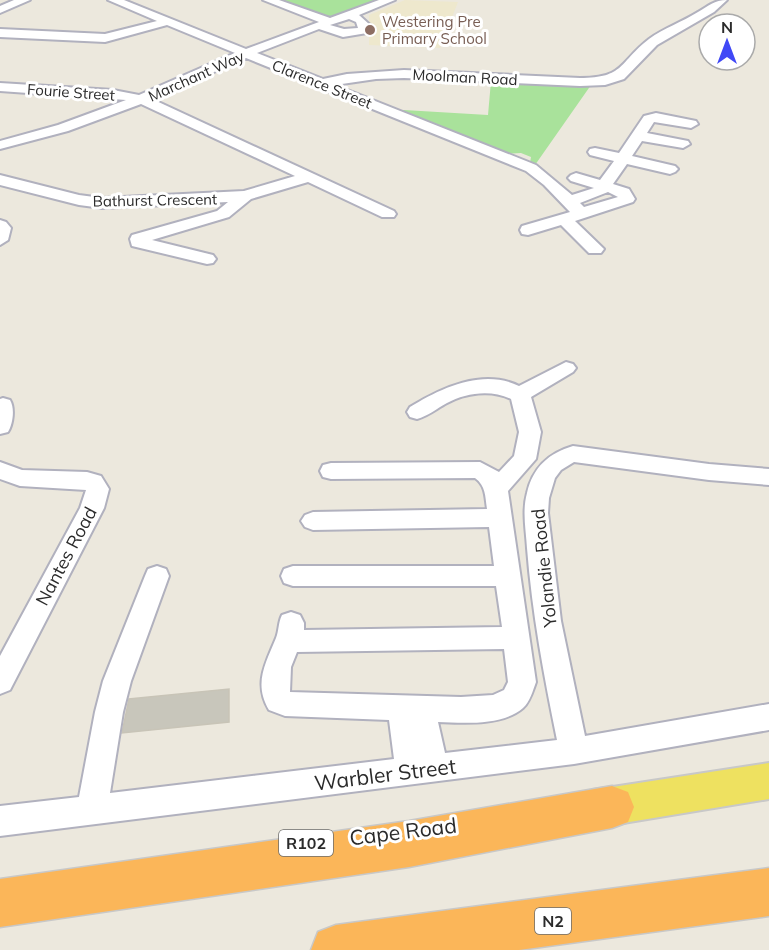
<svg xmlns="http://www.w3.org/2000/svg" width="769" height="950" font-family="Mulish,sans-serif">
  <style>
    .education { fill: #eee8cd }
    .green { fill: #a9e29b }
    .building { fill: #c8c6bb; stroke: #c8c4b7; stroke-width: 1.5 }
    .lines { fill: none; stroke-linecap: round; stroke-linejoin: round }
    .minor-casing { stroke: #b1b1be; stroke-width: 4 }
    .major-casing { stroke: #c8c8c8; stroke-width: 4 }
    .highway-casing { stroke: #c8c8c8; stroke-width: 3 }
    .minor { fill: #fff; fill-rule: evenodd }
    .major { fill: #eee160; fill-rule: evenodd }
    .highway { fill: #fbb659; fill-rule: evenodd }
    .education-dot { fill: #8d6e63; stroke: #fff; stroke-width: 2 }
    .labels { text-anchor: middle; dominant-baseline: central; stroke-width: 6; stroke-linejoin: round; paint-order: stroke }
    .far-education-label { font-size: 15px; fill: #785e54; stroke: #fff; text-anchor: start }
    .far-street-label { font-size: 15px; fill: #2b2b2b; stroke: #fff }
    .shield { fill: #fff; stroke: #6b6b6b; stroke-width: 1.5 }
    .shield-label { font-size: 16px; font-weight: bold; fill: #2b2b2b }
    .street-label { font-size: 18px; fill: #2b2b2b; stroke: #fff }
    .near-street-label { font-size: 21px; fill: #2b2b2b; stroke: #fff }
  </style>
  <rect width="100%" height="100%" fill="#ece8dd"/>
  <path class="education" d="M405 0 458 2 440 48 369 45V15Z"/>
  <path class="green" d="M281 0H377L330 17Z
    M491 81 591 85 535 165 530 163 531 157 521 153 504 154 400 112 404 110 488 115Z"/>
  <path class="building" d="M229 689V722L122 733 129 699Z"/>
  <g class="lines">
    <g class="minor-casing">
      <path id="minor" d="M14 0H30L0 13V6Z
        M108 0H124L246 49 319 22 263 0H279L330 18 379 0H395L359 15 370 25 367 33 343 37 319 29 257 53 323 79 347 74 404 70 580 78C625 78 619 62 649 39 664 28 682 22 698 12 709 6 714 0 727 0L714 12 657 45 624 79 605 85 580 86 404 78 376 79 335 85 536 165 572 195 594 188 571 181 568 178 571 175 576 173 600 180 614 161 590 155 588 152 590 149 595 148 619 153 644 116 656 113 696 121 698 124 691 128 654 122 647 133 688 141 690 144 683 148 642 141 632 156 675 166 678 169 675 172 670 174 627 164 613 184 629 189 635 199 633 202 575 221 604 249 601 253H589L561 225 528 235 522 234 520 230 522 226 570 212 544 185 526 171 246 58 152 99 394 211 396 214 394 217H382L308 182 251 199 229 217 152 240 213 255 216 259 213 263 207 264 132 246 130 239 132 235 217 211 228 202 102 208 79 205 0 185V175L79 195 102 198 244 191 295 176 141 104 68 131 0 149V141L58 125 126 100 0 91V83L113 90 139 95 235 53 167 25 105 42 0 37V29L105 34 157 21ZM349 19 356 22 358 28 344 29 330 25ZM608 192 618 197 584 207 580 203Z
        M0 220 6 222 11 228 8 240 0 245Z
        M566 362 573 364 576 368 573 372 531 397 541 432 536 459 508 491 536 682C533 690 530 702 523 708 502 726 464 723 438 722L445 753 557 740C544 676 532 613 527 548 526 530 522 511 527 493 533 467 549 453 573 446L709 464 769 469V485L709 480 574 462 561 470 555 478 549 498 548 513 561 621 585 736 769 704V730L574 764 0 836V806L79 797 95 712 103 681 145 576 148 569 157 566 166 569 169 576 131 681 123 712 110 793 394 759 389 720 285 716 269 710C253 683 266 663 276 638 279 631 278 623 282 615L291 612 300 615 304 623V630L502 627 496 586H293L284 583 281 576 284 569 293 566H494L489 527 313 530 305 527 301 521 305 515 313 512 487 509C485 496 486 486 475 478L331 479 323 477 320 471 323 465 331 463 480 462 499 472 514 456 519 432 511 399C491 389 465 393 447 403 436 409 428 416 417 419L410 417 407 412 410 407C441 388 483 368 519 386ZM504 649 508 682 504 690 493 695 461 697 290 692 291 667 297 652Z
        M3 398 10 400C15 408 13 424 8 432L0 434V399Z
        M0 462 22 470 87 472 101 476 109 489 104 508 10 690 0 694V656L80 508 86 490 20 486 0 479Z"/>
    </g>
    <g class="major-casing">
      <path id="major" d="M769 763V799L593 828 579 822 574 809 579 796 593 790Z"/>
    </g>
    <g class="highway-casing">
      <path id="highway" d="M612 786 628 792 634 807 628 822 612 828 409 867 0 927V879L409 821Z
        M769 868V916L519 950H311L318 932 336 925Z"/>
    </g>
    <use href="#minor" class="minor"/>
    <use href="#major" class="major"/>
    <use href="#highway" class="highway"/>
  </g>
  <circle class="education-dot" cx="370" cy="30" r="6"/>
  <g class="labels">
    <g class="far-education-label">
      <text x="382" y="21">Westering Pre<tspan x="382" dy="17">Primary School</tspan></text>
    </g>
    <g class="far-street-label">
      <text transform="translate(196 76) rotate(-24)">Marchant Way</text>
      <text transform="translate(465 77) rotate(3)">Moolman Road</text>
      <text transform="translate(322 84) rotate(22)">Clarence Street</text>
      <text transform="translate(71 92) rotate(4)">Fourie Street</text>
      <text transform="translate(155 200) rotate(-1)">Bathurst Crescent</text>
    </g>
    <g class="shield">
      <rect x="279" y="830" width="54" height="26" rx="4.5"/>
      <rect x="535" y="908" width="36" height="26" rx="4.5"/>
    </g>
    <g class="shield-label">
      <text x="306" y="843">R102</text>
      <text x="553" y="921">N2</text>
    </g>
    <g class="street-label">
      <text transform="translate(66 556) rotate(-62)">Nantes Road</text>
      <text transform="translate(544 568) rotate(-96)">Yolandie Road</text>
    </g>
    <g class="near-street-label">
      <text transform="translate(385 774) rotate(-7)">Warbler Street</text>
      <text transform="translate(403 831) rotate(-7)">Cape Road</text>
    </g>
  </g>
  <g transform="translate(727 42)"><circle r="28" fill="#ffffff" stroke="#aaaaaa" stroke-width="1.5"/>
  <path d="M0-4.5L10 22L0 15L-10 22Z" fill="#4048f6"/>
  <text y="-9" font-size="16" font-weight="bold" text-anchor="middle" fill="#2b2b2b">N</text>
  </g>
</svg>
